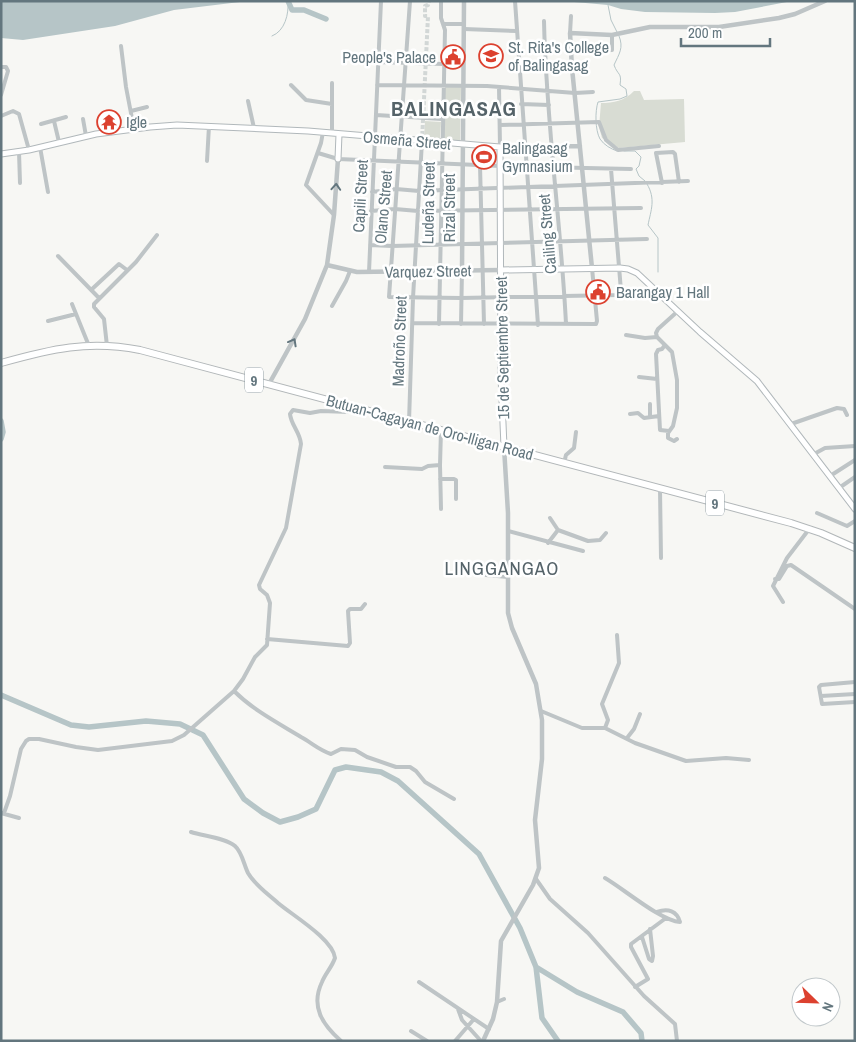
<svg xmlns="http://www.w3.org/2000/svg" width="856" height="1042" font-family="'Archivo Narrow',sans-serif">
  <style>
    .green { fill: #d8dcd3 }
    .water { fill: #b6c5c7 }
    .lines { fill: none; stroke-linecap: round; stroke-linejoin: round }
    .stream { stroke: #b6c5c7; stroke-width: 1 }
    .river { stroke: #b6c5c7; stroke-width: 5.5 }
    .minor-tunnel { stroke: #d2d7d6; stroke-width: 4; stroke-dasharray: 4 2; stroke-linecap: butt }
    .secondary-casing { stroke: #b1b8bb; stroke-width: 7 }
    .trunk-casing { stroke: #b2b7b9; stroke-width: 8 }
    .minor { stroke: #bec4c6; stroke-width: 4 }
    .tertiary { stroke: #bec4c6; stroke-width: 4.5 }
    .secondary { stroke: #fff; stroke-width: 5 }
    .trunk { stroke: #fff; stroke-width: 6 }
    .oneway { stroke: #63767e }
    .labels { text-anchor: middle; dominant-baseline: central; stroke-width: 5; stroke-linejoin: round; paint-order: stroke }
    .shield { fill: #fff; stroke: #929fa5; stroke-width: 1 }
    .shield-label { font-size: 15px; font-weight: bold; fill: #63767e }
    .poi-label { font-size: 16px; fill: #63767e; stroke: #fff; text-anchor: start }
    .street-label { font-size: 16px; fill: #63767e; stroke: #fff }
    .quarter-label { font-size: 19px; letter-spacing: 1px; fill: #556369; stroke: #fff }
    .district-label { font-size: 21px; font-weight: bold; letter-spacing: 1px; fill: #556369; stroke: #fff }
  </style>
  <rect width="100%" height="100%" fill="#f7f7f4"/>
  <path class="green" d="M445 87H461L460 142 444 140Z
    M634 91H640L644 100 684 99 685 142 619 148 602 138 599 127 601 103C614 103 624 101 634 91Z
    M425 121 441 122 440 140 424 139Z"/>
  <path class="water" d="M1 1H248L174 10 115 26 23 40 1 38Z
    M563 1H792L735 12 715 13 645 12 621 9 608 5Z"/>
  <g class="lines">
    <path class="stream" d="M608 5 611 20 617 32
      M272 36C285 31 289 14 288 1
      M617 151C611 149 604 145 600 139 595 130 595 111 598 102L620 99 627 96 626 89 620 85C622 72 618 76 614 65 619 54 624 48 619 36
      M624 151H635L641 157 639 166 636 169 639 176 645 181
      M647 184C656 199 651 210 648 225L658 238V272"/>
    <path class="river" d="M288 1 292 10H304L326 19
      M1 421 3 432 1 439
      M1 695 71 725 89 727 146 721 180 724 203 735 244 799 263 813 280 822 298 817 316 809 335 770 346 767 381 772 398 781 479 854 520 928 536 967 542 1018 558 1041
      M536 967 577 992 623 1012 641 1033 642 1041"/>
    <path class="minor-tunnel" d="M422 141 428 16H425V6L428 5 429 1"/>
    <g class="secondary-casing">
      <path id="secondary" d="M1 154 29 150 96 134 150 127 177 125 308 131 500 147 501 376 504 447
        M338 159 339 134
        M501 270 620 268 628 269 637 273 700 332 757 381 855 509"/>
    </g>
    <g class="trunk-casing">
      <path id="trunk" d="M1 363C51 349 88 340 140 350L791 523 821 533 855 548"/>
    </g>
    <path class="minor" d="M410 1 389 297 461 298 619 295 621 291 611 169
      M441 1V18L443 24H464
      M515 1 538 325
      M544 21C546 122 561 223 566 324
      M464 29 516 31
      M570 33 571 16
      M121 46 126 87 134 129
      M570 52 612 50V35
      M378 62 444 64
      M1 67H6L8 71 1 95
      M547 69 572 68
      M332 83V104
      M291 85 306 100 332 104V133
      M377 85 487 86 575 93 593 92
      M499 87 500 147
      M248 101 254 128
      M521 104 549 105
      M131 111 147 107
      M376 115 442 119
      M1 116 13 111 19 114 29 150
      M83 119 86 136
      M54 121 59 142
      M41 124 66 117
      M500 125 599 122 606 140 618 150 659 146
      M323 132 321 143 306 185 334 215
      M40 147 48 192
      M19 152 20 183
      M318 153 338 159 501 166 631 169
      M207 161 209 126
      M480 165 484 324
      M662 183 656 153 673 152 675 154 679 182
      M372 192 396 189 419 191 688 181
      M371 211 395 209 418 211 641 208
      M370 245 392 246 647 239
      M58 256 99 298
      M369 272 381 1
      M91 290 119 264 127 270
      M72 304 89 346
      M332 306 346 281 350 271
      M48 321 76 314
      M412 323 596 324 597 321 592 268
      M439 324 445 30 443 24
      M461 324 462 270
      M626 335 645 338 657 337
      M665 345 662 349 658 350 656 354 660 430 669 431
      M107 346 104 319 94 307V304L136 262 157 235
      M639 377 657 379
      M650 404V417
      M630 414 638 413 644 418 659 416
      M409 422 413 298 422 141
      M791 424 837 408 844 409 847 415
      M677 439 674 441 668 438V433L673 426 677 408V380L672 352 657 337 656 333 658 329 678 311
      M814 454 825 448 855 446
      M564 463 566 455 574 448 576 432
      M385 467 422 469 428 466 440 465
      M830 476 855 460
      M440 479H454L456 480V499
      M839 488 855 477
      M660 489 661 558
      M441 509 440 465 441 430
      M817 513 847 526 855 521
      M550 518 558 530 588 541 600 540 606 533
      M508 531 583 551
      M548 543 558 530
      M475 574 508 577
      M775 579H779L787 566 791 565 855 609
      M783 602 773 586 787 558 810 528
      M267 639 348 646 350 643 348 611 350 609H361L365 604
      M855 682 821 685 819 687 822 704 855 702
      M234 691C253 710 278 723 301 737 312 743 319 750 331 754L341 749 355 750 367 757 396 767H410L416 771 425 782 454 799
      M821 696 855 694
      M541 711 582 728H605L635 743 686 761 726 758 749 760
      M605 728 608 720 602 704 619 663 617 635
      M627 738 634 729 640 714
      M1 813 19 818
      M4 813 10 796 21 749 26 741 29 739H39L76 747 98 750 172 741 184 735 234 691 243 679 255 657 267 645 270 603 267 595 260 589 259 585 286 528 301 444C300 432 291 425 290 414L293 410 310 413 321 411 350 412H355L358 408
      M191 832C203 836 226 838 235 846 242 852 244 865 248 873 255 885 268 894 278 903 292 915 333 939 335 958 332 967 325 974 322 982 310 1007 323 1025 341 1041
      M605 878C624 889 661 921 680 922 677 911 668 908 657 912
      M536 879 550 899 588 933 644 996 675 1024 677 1041
      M642 937 649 959 652 961 653 956 650 929
      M419 982 489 1029
      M635 987 648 979 631 947V944L666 918
      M497 1002 504 999
      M458 1009 462 1020 481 1041
      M411 1031 427 1041
      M455 1041 474 1019"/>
    <path class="tertiary" d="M500 147 580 146
      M327 265 357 272 501 270
      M592 268 572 68 570 33 612 35 650 27H719L779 18 795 14 825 1
      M462 270 464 1
      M269 384 305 319 327 265 334 215 338 159
      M483 1041 493 1019 497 1002 501 941 533 885 539 868 535 820 542 759V720L536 684 512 628 508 613V513L504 447"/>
    <use href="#secondary" class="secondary"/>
    <use href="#trunk" class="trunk"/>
  </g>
  <defs><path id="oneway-chevron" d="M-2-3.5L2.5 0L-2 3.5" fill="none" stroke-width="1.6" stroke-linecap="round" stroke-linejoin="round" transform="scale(1.25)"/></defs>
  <g class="oneway">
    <use href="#oneway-chevron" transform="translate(336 187) rotate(-86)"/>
    <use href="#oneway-chevron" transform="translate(293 342) rotate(-61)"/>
  </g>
  <defs>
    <g id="university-ring" transform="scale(1.25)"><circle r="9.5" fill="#fff" stroke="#dc412f" stroke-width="1.5"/><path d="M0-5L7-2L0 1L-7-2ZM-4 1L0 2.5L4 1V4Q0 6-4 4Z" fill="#dc412f"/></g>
    <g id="civic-ring" transform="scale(1.25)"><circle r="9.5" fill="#fff" stroke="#dc412f" stroke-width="1.5"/><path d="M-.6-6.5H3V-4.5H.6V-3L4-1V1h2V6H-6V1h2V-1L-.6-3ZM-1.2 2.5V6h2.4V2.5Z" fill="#dc412f"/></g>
    <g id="temple-ring" transform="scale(1.25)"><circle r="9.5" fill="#fff" stroke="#dc412f" stroke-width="1.5"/><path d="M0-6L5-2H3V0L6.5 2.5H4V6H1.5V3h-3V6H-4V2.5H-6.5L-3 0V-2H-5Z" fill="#dc412f"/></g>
    <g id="stadium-ring" transform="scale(1.25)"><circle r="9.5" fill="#fff" stroke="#dc412f" stroke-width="1.5"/><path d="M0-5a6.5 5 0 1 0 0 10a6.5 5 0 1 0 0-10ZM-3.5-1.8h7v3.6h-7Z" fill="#dc412f"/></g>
  </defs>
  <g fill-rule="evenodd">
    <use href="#university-ring" x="491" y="56"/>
    <use href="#civic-ring" x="453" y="57"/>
    <use href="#temple-ring" x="109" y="122"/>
    <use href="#stadium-ring" x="484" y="157"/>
    <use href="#civic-ring" x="598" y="292"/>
  </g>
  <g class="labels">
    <g class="shield">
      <rect x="245" y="367.5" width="18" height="25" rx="4"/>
      <rect x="706" y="490.5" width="18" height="25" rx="4"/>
    </g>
    <g class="shield-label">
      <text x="254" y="380">9</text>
      <text x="715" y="503">9</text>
    </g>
    <g class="poi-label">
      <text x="508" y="47">St. Rita's College<tspan x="508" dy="18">of Balingasag</tspan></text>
      <text x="436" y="57" text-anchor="end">People's Palace</text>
      <text x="126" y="122">Igle</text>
      <text x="502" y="148">Balingasag<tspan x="502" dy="18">Gymnasium</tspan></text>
      <text x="616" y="292">Barangay 1 Hall</text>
    </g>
    <g class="street-label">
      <text transform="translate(407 140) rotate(5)">Osmeña Street</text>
      <text transform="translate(360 196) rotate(-87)">Capili Street</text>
      <text transform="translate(428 203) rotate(-89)">Ludeña Street</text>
      <text transform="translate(383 207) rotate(-85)">Olano Street</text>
      <text transform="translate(449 208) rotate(-90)">Rizal Street</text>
      <text transform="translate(547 234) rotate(-95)">Cailing Street</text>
      <text transform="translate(428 271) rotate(-1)">Varquez Street</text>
      <text transform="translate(399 341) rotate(-88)">Madroño Street</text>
      <text transform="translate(502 348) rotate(-91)">15 de Septiembre Street</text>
      <text transform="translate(430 427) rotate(15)">Butuan-Cagayan de Oro-Iligan Road</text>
    </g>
    <g class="quarter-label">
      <text x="502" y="568">LINGGANGAO</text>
    </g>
    <g class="district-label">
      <text x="454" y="108">BALINGASAG</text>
    </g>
  </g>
  <rect width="856" height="1042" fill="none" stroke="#63767e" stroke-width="5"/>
  <g transform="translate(816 1002) rotate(113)"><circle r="24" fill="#ffffff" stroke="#c1c8cb"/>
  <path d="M0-4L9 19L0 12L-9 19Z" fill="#dc412f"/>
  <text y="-8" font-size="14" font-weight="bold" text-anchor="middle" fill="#63767e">N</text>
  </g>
  <path d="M681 38v8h89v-8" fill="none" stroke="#63767e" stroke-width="2.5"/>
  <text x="688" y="38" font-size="15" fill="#63767e" stroke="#ffffff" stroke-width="4" paint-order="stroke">200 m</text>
</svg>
